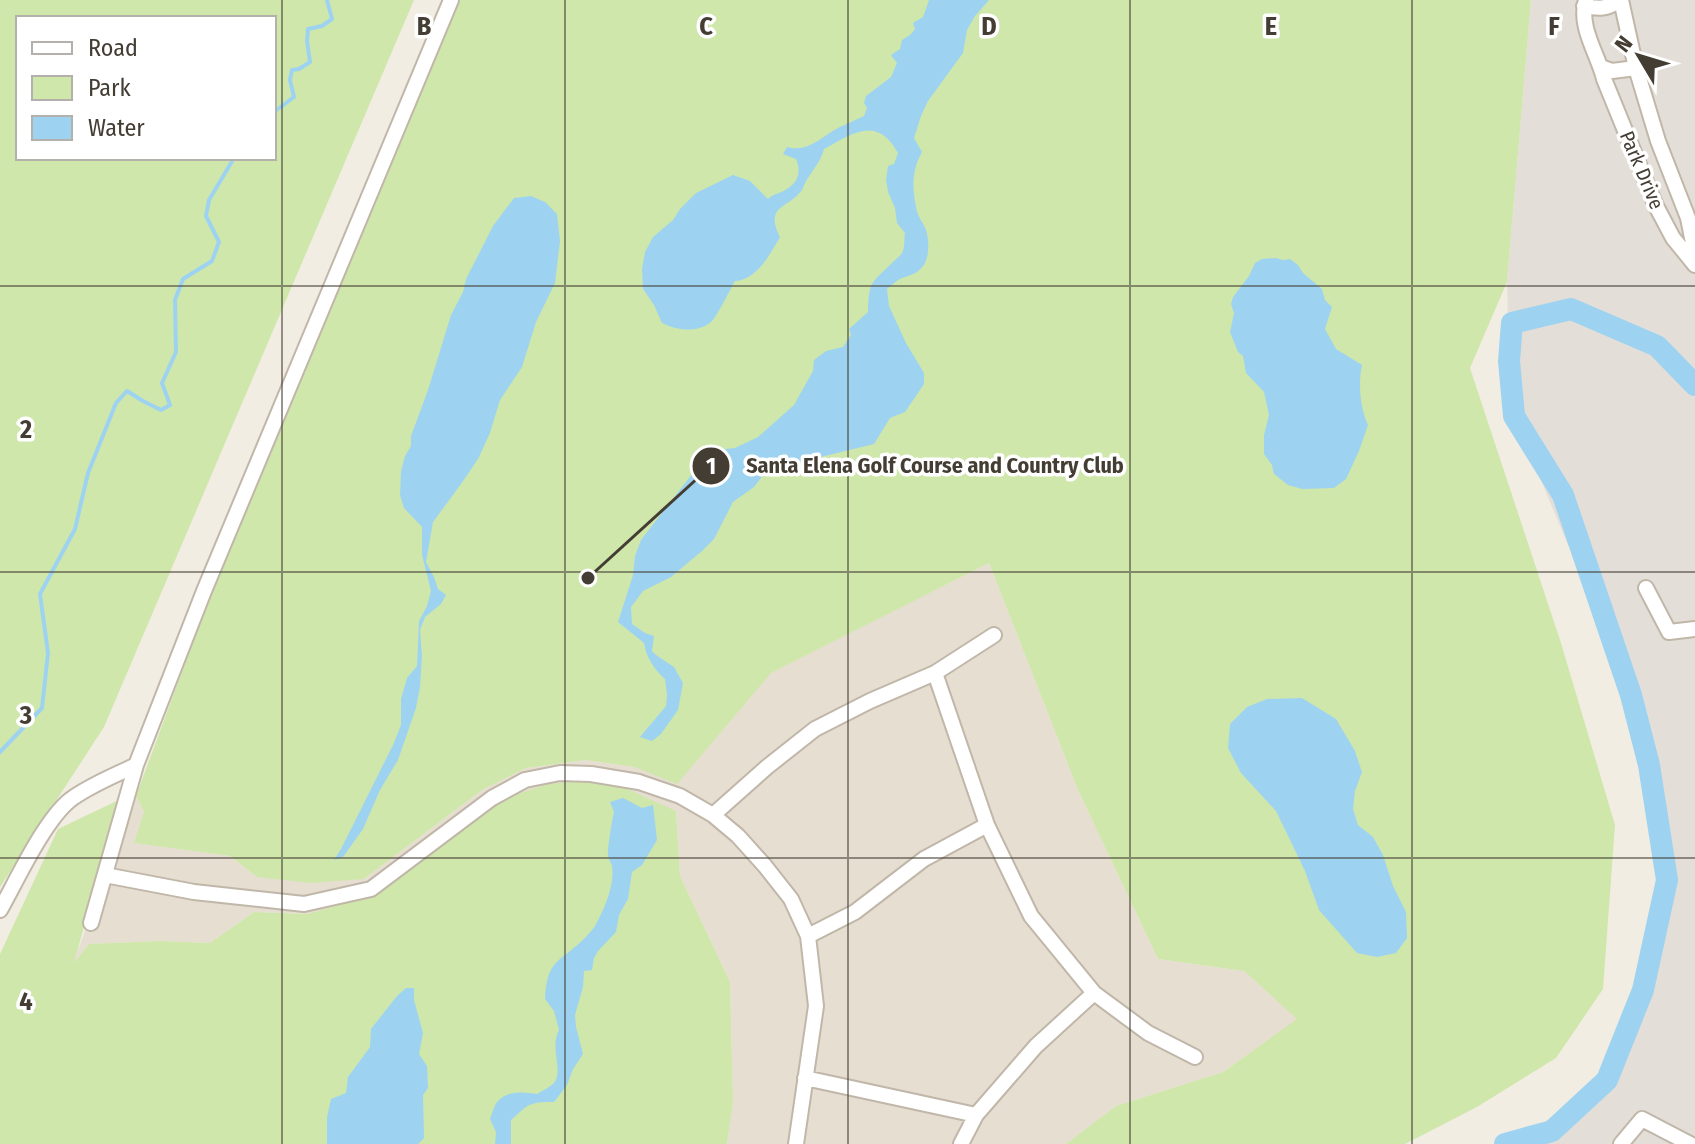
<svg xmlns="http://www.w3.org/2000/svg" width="1695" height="1144" font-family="'Fira Sans Condensed',sans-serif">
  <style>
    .residential { fill: #e6ded1 }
    .industrial { fill: #e4ded8 }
    .green { fill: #cfe7ab; fill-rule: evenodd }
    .water { fill: #9dd3f1 }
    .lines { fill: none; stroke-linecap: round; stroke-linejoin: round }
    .stream { stroke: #9dd3f1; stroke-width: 4 }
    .river { stroke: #9dd3f1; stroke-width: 22 }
    .street-casing { stroke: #c0b7a9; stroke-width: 18 }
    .street { stroke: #fff; stroke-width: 14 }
    .grid { fill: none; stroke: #443d33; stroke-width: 2; stroke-opacity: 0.55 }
    .labels { text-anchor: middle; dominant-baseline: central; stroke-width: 7; stroke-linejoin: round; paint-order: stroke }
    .street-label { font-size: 20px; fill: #443d33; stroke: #fff }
    .grid-label { font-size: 26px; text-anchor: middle; font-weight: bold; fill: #443d33; stroke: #fff; stroke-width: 7; stroke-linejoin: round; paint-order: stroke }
    .leader { fill: none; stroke: #443d33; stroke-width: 3 }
    .callout-dot { fill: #443d33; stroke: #fff; stroke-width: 3 }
    .mark-label { font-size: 24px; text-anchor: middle; font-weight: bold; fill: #fff }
    .callout-label { font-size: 22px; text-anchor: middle; font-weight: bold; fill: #443d33; stroke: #fff; stroke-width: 7; stroke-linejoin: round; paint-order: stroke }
  </style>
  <rect width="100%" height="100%" fill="#f2ede3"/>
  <path class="residential" d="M989 563 1078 790 1158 959 1244 971 1298 1019 1223 1072 1116 1106 1066 1144H727L733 1102 730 982 680 876 676 811H486L375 895 307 914 254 912 210 943 160 941 89 944 72 966 136 796 144 812 135 843 230 856 257 877 364 879 482 790 526 768 586 760 634 767 677 783 770 673Z"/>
  <path class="industrial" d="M1531 0H1695V1144H1505L1553 1131 1607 1080 1643 990 1667 880 1649 765 1631 695 1514 416 1509 361 1507 282Z"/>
  <path class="green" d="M0 0H414L104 727 0 887ZM18 18H274V158H18Z
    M459 0H1531L1507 282 1470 368 1561 643 1615 825 1603 989 1556 1058 1477 1107 1405 1144H1066L1116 1106 1223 1072 1297 1019 1244 971 1158 959 1078 790 989 563 771 673 677 784 634 767 586 760 526 768 482 790 364 879 310 883 257 877 230 856 134 843 144 812 136 796 211 593Z
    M594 780 625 788 676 811 680 876 730 982 733 1102 727 1144H0V954L58 829 125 797 98 876 74 963 89 944 160 941 210 943 254 912 307 914 374 895 486 811 512 796 548 784Z"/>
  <path class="water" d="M929 0H989L975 16 967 30 963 53 928 101 921 116 914 138 922 152C912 169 912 187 916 207 917 216 923 222 926 230 929 240 930 257 923 266 917 274 911 275 902 278 897 280 892 285 887 289L889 306 906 343 924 373V384L905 412 890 418 874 444 767 470 754 487 733 502 714 539 702 551 671 577 643 591 631 607 632 624 645 633 654 636 652 651 656 655 674 667 683 683 678 710 661 734 652 741 640 737 666 706 667 695 665 679C654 669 646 657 644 643L618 622 633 575 635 556 641 540 699 465 715 450 735 448 758 437 794 405 813 371 814 360 826 351 843 347 851 335 849 329 868 312C869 280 871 284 893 262 895 260 901 255 902 253 905 248 904 238 905 233L897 223 895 208 888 192 886 180 888 166 894 164 898 153C877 115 853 133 824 149 821 161 814 168 808 178 805 182 804 186 802 190 788 209 764 205 780 237 770 254 757 280 735 281 730 290 717 316 712 321 698 334 676 330 662 323L654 305 643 289 642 269 645 252 653 237 673 220 680 209 696 193 733 175 750 181 768 199C774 193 780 194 787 189 799 182 801 170 796 159L783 154 787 147C809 153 822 136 840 127 848 123 856 120 864 116L867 108 864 103 866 96 891 77 897 63 891 55 900 49 902 40 910 35 915 29 913 23 923 17Z
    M531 196 545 202 557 214 560 241 555 283 536 322 522 367 500 400 490 433 478 459 461 484 433 522 426 562 434 577 438 589 446 595 441 604 425 617 420 630 422 656 420 687 416 708 398 760 380 790 363 829 343 857 334 860 341 849 393 745 401 725V699L407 678 417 666 419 621 427 606 431 591 422 555V527L404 508 400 495 401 471 405 456 411 446V436L428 390 451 315 463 292 466 279 493 226 514 198Z
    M1276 258 1283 260 1290 259 1298 265 1303 273 1322 289 1325 300 1332 307 1325 329 1336 349 1362 365C1358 383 1360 408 1368 425L1359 451 1346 479 1334 488 1302 489 1288 485 1274 474 1272 465 1264 454V435L1269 415 1264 392 1246 373 1243 356 1238 352 1230 332 1234 313 1231 304 1233 297 1249 276 1255 263 1262 259Z
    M1302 698 1336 719 1355 751 1362 772 1355 791 1353 809 1358 825 1373 837 1383 855 1393 886 1406 912 1407 938 1396 953 1377 957 1357 953 1319 910 1305 871 1276 811 1241 773 1228 748 1230 724 1247 707 1267 699Z
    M623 798 642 808 653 805 657 840 642 865 632 872 628 899 619 915 616 932 598 951 594 958 592 970 584 971 583 987 575 1015 576 1027 583 1054 573 1069 567 1085 554 1102C528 1102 529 1104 511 1120V1144H495L496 1132 490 1119C492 1114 494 1105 498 1101 508 1090 524 1092 537 1094 542 1091 550 1087 554 1083 564 1071 549 1048 559 1030L554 1011 545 999C547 960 558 963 583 940 587 935 592 931 595 926 604 909 615 886 612 866 611 862 608 859 608 854 607 851 613 815 614 812L610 802Z
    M406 988H414V1000L423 1033 419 1054 427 1066 428 1088 423 1095 424 1138 418 1144H327V1117L331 1099 346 1093 348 1077 370 1047 371 1029 397 996Z"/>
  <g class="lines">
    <path class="stream" d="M274 112 294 97 290 80 292 70 299 69 310 62 307 41 308 29 322 26 332 19 327 0
      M0 752 42 708 48 653 40 594 75 529 88 473 116 403 127 391 143 401 161 410 170 405 162 383 176 352 175 300 183 279 212 261 219 242 206 216 209 200 234 158"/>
    <path class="river" d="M1505 1144 1552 1131 1607 1080 1643 990 1667 880 1649 765 1631 695 1563 495 1514 416 1509 361 1512 323 1571 309 1657 346 1695 385"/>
    <g class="street-casing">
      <path id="street" d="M1586 0C1578 27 1598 54 1604 79L1655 204 1673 238 1695 265
        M1621 0 1636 68 1658 141 1688 218 1695 253
        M1584 6C1599 9 1607 9 1620 0
        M1601 67 1612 71 1636 68
        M1646 588 1669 632 1695 629
        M935 673 987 825 1031 916 1094 993 1148 1033 1195 1057
        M713 815 767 767 815 729 870 701 935 673 994 635
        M105 875 194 892 304 904 371 889 492 798 525 780 560 773 591 774 639 782 680 796 713 815 738 836 765 866 791 899 808 936 816 1006 796 1144
        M0 910C17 880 44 821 70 800 90 785 114 776 136 765
        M91 923 136 765 204 591 451 0
        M808 936 855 912 924 859 987 825
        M805 1078 976 1115
        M961 1144 976 1115 1036 1046 1094 993
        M1621 1144 1642 1119 1690 1144"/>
    </g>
    <use href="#street" class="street"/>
  </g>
  <path class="grid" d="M282 0V1144M565 0V1144M848 0V1144M1130 0V1144M1412 0V1144M0 286H1695M0 572H1695M0 858H1695"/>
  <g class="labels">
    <g class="street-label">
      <text transform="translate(1642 170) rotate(67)">Park Drive</text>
    </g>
  </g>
  <g class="grid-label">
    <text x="424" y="35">B</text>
    <text x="706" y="35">C</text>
    <text x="989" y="35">D</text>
    <text x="1271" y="35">E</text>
    <text x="1554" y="35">F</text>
    <text x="26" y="438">2</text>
    <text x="26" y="724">3</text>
    <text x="26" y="1010">4</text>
  </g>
  <path class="leader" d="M588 578L711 466"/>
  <g class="callout-dot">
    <circle cx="588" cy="578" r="8"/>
    <circle cx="711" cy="466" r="20"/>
  </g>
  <g class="mark-label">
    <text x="711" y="474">1</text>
  </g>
  <g class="callout-label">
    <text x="935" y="473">Santa Elena Golf Course and Country Club</text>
  </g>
  <rect x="16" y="16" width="260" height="144" fill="#ffffff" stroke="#b4b1ad" stroke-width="2"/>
  <rect x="32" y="42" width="40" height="12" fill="#ffffff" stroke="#b4b1ad" stroke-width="2"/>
  <text x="88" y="56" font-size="24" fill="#443d33">Road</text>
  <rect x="32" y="76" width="40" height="24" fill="#cfe7ab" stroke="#b4b1ad" stroke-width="2"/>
  <text x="88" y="96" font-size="24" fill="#443d33">Park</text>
  <rect x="32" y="116" width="40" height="24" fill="#9dd3f1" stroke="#b4b1ad" stroke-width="2"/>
  <text x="88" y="136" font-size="24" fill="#443d33">Water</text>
  <g transform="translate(1639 56) rotate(308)" stroke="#ffffff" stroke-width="6" paint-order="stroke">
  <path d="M0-6L14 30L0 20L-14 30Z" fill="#443d33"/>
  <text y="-12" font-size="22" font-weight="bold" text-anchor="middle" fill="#443d33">N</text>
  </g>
</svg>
